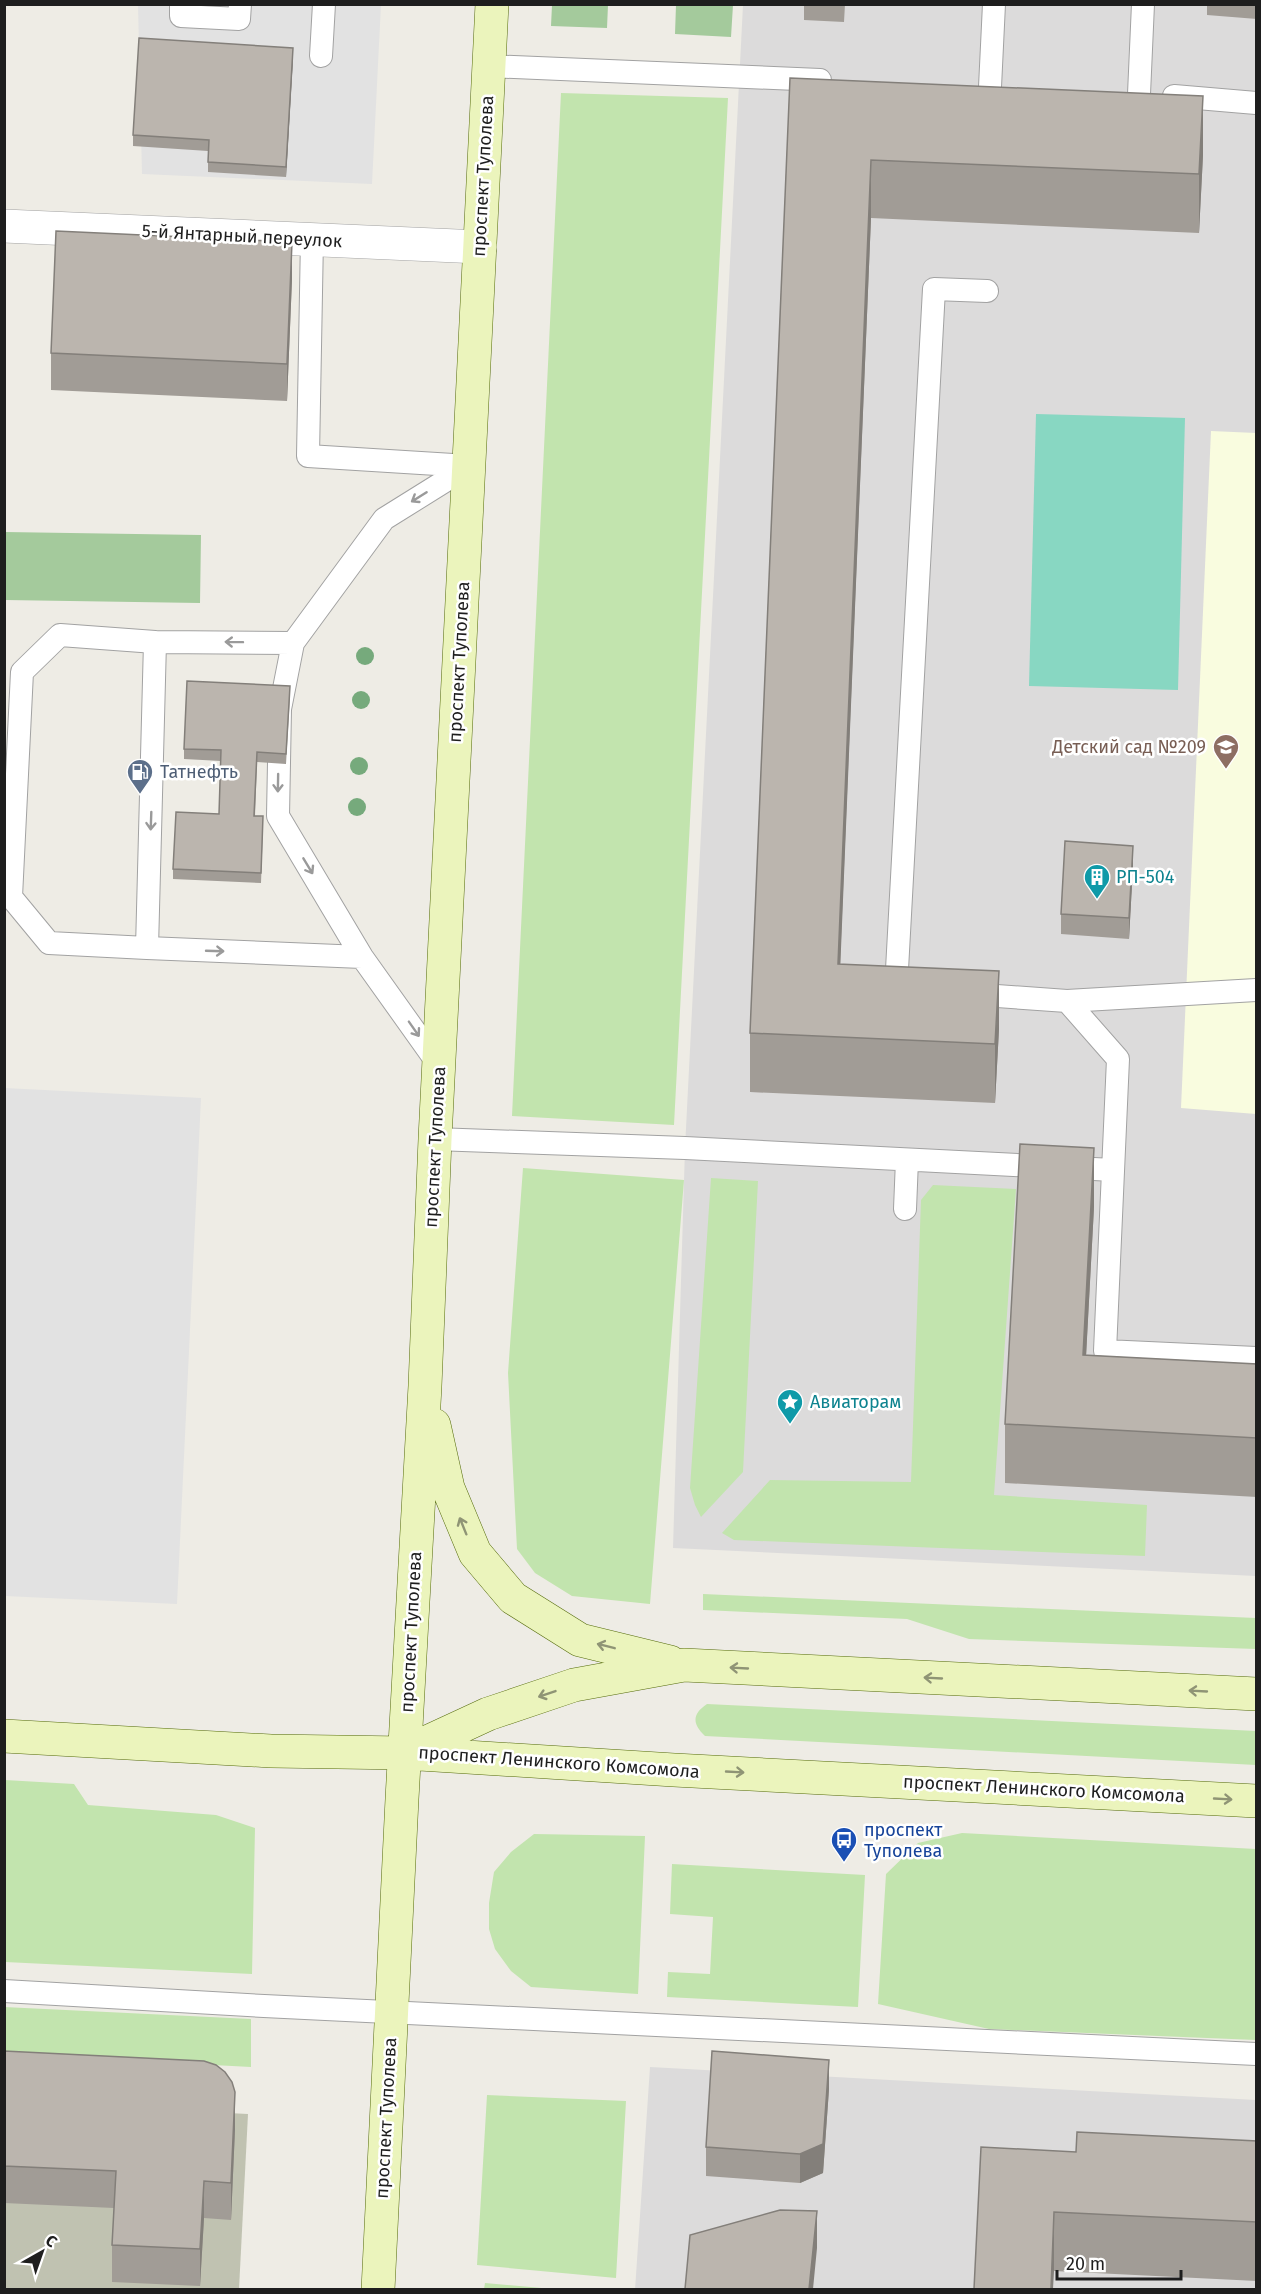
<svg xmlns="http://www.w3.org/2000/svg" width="1261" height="2294" font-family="'Fira Sans',sans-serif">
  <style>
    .residential { fill: #dcdbdb }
    .education { fill: #f9fcdf }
    .construction { fill: #c0c2b1 }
    .grass { fill: #c2e4ae }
    .forest { fill: #a4ca9c }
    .pitch { fill: #88d7c2 }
    .parking { fill: #e2e2e2 }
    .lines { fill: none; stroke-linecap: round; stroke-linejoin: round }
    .lane-casing { stroke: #a2a2a2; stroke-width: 24 }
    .street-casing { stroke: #a2a2a2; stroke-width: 34 }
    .secondary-casing { stroke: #566c0d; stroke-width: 34 }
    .lane { stroke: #fff; stroke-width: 22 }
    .street { stroke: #fff; stroke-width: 33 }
    .secondary { stroke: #ebf4bc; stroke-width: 33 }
    .tree { fill: #76aa7c }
    .wall { fill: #a19c96 }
    .shaded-wall { fill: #837f7a }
    .building { fill: #bbb5ae; stroke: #837f7a; stroke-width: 1.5 }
    .oneway { stroke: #9a9a9a }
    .oneway2 { stroke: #8f9475 }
    .labels { text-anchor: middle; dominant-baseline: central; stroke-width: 5; stroke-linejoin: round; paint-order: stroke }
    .street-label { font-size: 18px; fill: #1e1e1e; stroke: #fff }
    .education-label { font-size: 18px; fill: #785e54; stroke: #fff; text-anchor: end }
    .service-label { font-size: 18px; fill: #4e5e75; stroke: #fff; text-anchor: start }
    .culture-label { font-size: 18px; fill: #0d838f; stroke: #fff; text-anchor: start }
    .transit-label { font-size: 18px; fill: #164399; stroke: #fff; text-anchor: start }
  </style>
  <rect width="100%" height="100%" fill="#eeece5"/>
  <path class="residential" d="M743 5H1256V1576L673 1548 685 1148Z
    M650 2067 1256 2100V2289L635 2290Z"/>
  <path class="education" d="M1211 431 1256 433V1114L1181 1108Z"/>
  <path class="construction" d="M4 2102 248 2114 239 2289H5Z"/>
  <path class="grass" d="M561 93 728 98 674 1125 512 1116Z
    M523 1168 684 1180 650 1604 572 1596 535 1573 517 1549 508 1373Z
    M711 1178 758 1181 743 1472 701 1517 695 1505 690 1488Z
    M933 1185 1016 1189 994 1495 1147 1505 1145 1556 734 1540 722 1533 770 1480 911 1482 921 1200Z
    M703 1594 1256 1618V1649L969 1639 907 1619 703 1610Z
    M707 1704 1256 1731V1765L705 1736C692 1724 692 1714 707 1704Z
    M5 1780 74 1784 88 1805 216 1815 255 1828 252 1974 5 1962Z
    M962 1833 1256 1849V2040L989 2029 878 2004 886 1874 918 1843Z
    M534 1834 645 1836 638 1994 531 1987 511 1971 495 1949 489 1929V1903L494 1872 511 1852Z
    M672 1864 865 1875 858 2007 667 1997 668 1972 710 1974 713 1917 670 1914Z
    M4 2007 251 2019V2067L5 2054Z
    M487 2095 626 2101 616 2278 477 2265Z
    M485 2283 553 2289H484Z"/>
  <path class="forest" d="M552 5H608L607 28 551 26Z
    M676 5H733L731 37 675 34Z
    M5 532 201 535 200 603 5 600Z"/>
  <path class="pitch" d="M1036 414 1185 418 1178 690 1029 686Z"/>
  <path class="parking" d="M138 5H381L372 184 142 174Z
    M5 1088 201 1098 177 1604 5 1596Z"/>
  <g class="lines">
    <g class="lane-casing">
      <path id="lane" d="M181 4V16L239 19 240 4
        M321 56 324 4
        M489 66 820 80
        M990 87 994 4
        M1139 94 1143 4
        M1174 96 1256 103
        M312 238 308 456 469 466
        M293 643 155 642 147 948 362 957
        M147 948 49 943 11 897 22 672 60 635 155 642
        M903 988H896L934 289 987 291
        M969 994 1067 1001 1118 1059 1105 1351 1256 1358
        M1067 1001 1256 990
        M439 1065 362 957 278 816 280 709 293 643 384 519 469 466
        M435 1139 685 1148 1113 1170
        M905 1209 907 1160
        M4 1991 264 2006 1256 2054"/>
    </g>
    <g class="street-casing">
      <path id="street" d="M4 226 480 247"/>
    </g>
    <g class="secondary-casing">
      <path id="secondary" d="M434 1425 448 1488 475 1553 513 1598 580 1640 670 1662
        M4 1736 271 1751 404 1753 674 1770 1256 1801
        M408 1751 488 1714 574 1685 684 1665 1256 1694
        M378 2290 402 1799 425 1386 435 1139 492 4"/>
    </g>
    <use href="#lane" class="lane"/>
    <use href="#street" class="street"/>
    <use href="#secondary" class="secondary"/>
  </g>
  <g class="tree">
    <circle cx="365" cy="656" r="9"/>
    <circle cx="361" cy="700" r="9"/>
    <circle cx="359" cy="766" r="9"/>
    <circle cx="357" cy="807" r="9"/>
  </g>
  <path class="wall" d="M804 4H845L844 22 804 20Z
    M1207 4H1257V19L1207 15Z
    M293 58 286 177 208 172V151L133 146V135Z
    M790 78 1203 155 1199 233 871 218 840 964 999 1029 995 1103 750 1092V1033Z
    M292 279 287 401 51 390V353Z
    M290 696 286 764 257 762 255 816 263 827 261 883 173 879V869L219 814 221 761 184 759V749Z
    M1133 866 1129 939 1061 934V914Z
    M1094 1207 1086 1355 1257 1364V1497L1005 1483V1424Z
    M4 2051 235 2129 231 2220 204 2218 200 2286 112 2282V2245L114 2208 4 2203Z
    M829 2089 823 2173 800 2183 706 2176V2147Z
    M1257 2141V2281L1054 2271 974 2289 1076 2152Z"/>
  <path class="shaded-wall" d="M293 48V58L286 177V167Z
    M1203 96V155L1199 233V174Z
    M871 160V218L838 1022V964Z
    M292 242V279L287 401V364Z
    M1133 846V866L1129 939V918Z
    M999 971V1029L995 1103V1044Z
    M1094 1148V1207L1083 1414V1355Z
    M829 2060V2089L823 2173 800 2183V2154Z
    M235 2092V2129L231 2220V2183Z
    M204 2181V2218L200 2286V2249Z
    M817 2211V2248L813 2289H809Z
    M1054 2212V2271L1053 2289H1051Z"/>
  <path class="building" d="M139 38 293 48 286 167 208 162 209 140 133 135Z
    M790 78 1203 96 1199 174 871 160 838 964 999 971 995 1044 750 1033Z
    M56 231 292 242 287 364 51 353Z
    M187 681 290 686 286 754 257 752 254 816H263L261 873 173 869 176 812 219 814 221 750 184 749Z
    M1065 841 1133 846 1129 918 1061 914Z
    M1020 1144 1094 1148 1083 1355 1257 1364V1438L1005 1424Z
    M4 2051 204 2061 216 2065 225 2072 232 2082 235 2092 231 2183 204 2181 200 2249 112 2245 116 2171 4 2166Z
    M712 2051 829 2060 823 2144 800 2154 706 2147Z
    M1077 2132 1257 2141V2222L1054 2212 1051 2289H974L981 2147 1076 2152Z
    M780 2210 817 2211 809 2289H685L690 2235Z"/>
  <defs><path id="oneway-shaft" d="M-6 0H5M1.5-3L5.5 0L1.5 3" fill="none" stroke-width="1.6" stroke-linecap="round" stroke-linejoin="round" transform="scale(1.5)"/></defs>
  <g class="oneway">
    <use href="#oneway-shaft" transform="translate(419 497) rotate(148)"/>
    <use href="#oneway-shaft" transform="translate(234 642) rotate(-179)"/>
    <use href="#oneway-shaft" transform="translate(278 783) rotate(91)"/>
    <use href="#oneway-shaft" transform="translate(151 821) rotate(92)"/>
    <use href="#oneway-shaft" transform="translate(308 866) rotate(59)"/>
    <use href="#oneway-shaft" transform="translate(215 951) rotate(2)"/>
    <use href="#oneway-shaft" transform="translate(414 1029) rotate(55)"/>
  </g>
  <g class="oneway2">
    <use href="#oneway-shaft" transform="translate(463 1526) rotate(-112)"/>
    <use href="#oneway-shaft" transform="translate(606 1646) rotate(-166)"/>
    <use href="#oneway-shaft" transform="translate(739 1668) rotate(-177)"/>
    <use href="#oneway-shaft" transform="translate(933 1678) rotate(-177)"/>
    <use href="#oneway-shaft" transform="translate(1198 1691) rotate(-177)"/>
    <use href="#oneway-shaft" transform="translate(547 1694) rotate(161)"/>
    <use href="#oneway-shaft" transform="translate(735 1772) rotate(3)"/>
    <use href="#oneway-shaft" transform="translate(1223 1799) rotate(3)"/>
  </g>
  <defs>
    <g id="school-pin" transform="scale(1.35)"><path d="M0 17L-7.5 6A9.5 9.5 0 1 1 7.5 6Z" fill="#8d6e63" stroke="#fff"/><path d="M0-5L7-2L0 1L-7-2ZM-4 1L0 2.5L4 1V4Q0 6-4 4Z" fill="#fff"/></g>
    <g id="fuel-pin" transform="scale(1.35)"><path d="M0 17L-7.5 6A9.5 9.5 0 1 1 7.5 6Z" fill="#5c6f8a" stroke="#fff"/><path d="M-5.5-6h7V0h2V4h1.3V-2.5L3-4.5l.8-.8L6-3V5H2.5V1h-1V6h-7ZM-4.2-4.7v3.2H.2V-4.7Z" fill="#fff"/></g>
    <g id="building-pin" transform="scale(1.35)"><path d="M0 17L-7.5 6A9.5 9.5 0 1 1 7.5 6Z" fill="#0f9aa8" stroke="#fff"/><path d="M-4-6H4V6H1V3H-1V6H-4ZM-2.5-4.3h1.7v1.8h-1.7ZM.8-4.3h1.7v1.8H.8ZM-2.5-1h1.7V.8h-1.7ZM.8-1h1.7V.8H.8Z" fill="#fff"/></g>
    <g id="sight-pin" transform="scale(1.35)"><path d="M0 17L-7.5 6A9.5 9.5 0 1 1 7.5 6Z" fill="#0f9aa8" stroke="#fff"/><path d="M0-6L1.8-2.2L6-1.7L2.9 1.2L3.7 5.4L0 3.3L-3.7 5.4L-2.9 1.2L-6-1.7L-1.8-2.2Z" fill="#fff"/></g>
    <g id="bus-pin" transform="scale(1.35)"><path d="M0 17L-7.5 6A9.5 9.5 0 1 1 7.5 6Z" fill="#1a4fb4" stroke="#fff"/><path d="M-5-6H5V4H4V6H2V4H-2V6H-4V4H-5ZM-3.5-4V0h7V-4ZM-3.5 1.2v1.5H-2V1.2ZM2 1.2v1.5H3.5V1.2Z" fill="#fff"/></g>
  </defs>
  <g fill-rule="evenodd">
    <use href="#school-pin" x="1226" y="747"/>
    <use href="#fuel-pin" x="140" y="772"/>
    <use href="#building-pin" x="1097" y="877"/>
    <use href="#sight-pin" x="790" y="1402"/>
    <use href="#bus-pin" x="844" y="1840"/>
  </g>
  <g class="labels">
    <g class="street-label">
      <text transform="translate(483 176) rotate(-87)">проспект Туполева</text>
      <text transform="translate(242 236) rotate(3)">5-й Янтарный переулок</text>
      <text transform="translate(459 662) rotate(-87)">проспект Туполева</text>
      <text transform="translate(435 1147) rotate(-87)">проспект Туполева</text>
      <text transform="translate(411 1632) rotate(-87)">проспект Туполева</text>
      <text transform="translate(559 1762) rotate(4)">проспект Ленинского Комсомола</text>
      <text transform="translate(1044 1789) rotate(3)">проспект Ленинского Комсомола</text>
      <text transform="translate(386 2118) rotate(-87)">проспект Туполева</text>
    </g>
    <g class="education-label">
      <text x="1206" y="747">Детский сад №209</text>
    </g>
    <g class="service-label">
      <text x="160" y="772">Татнефть</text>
    </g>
    <g class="culture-label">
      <text x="1116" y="877">РП-504</text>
      <text x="810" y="1402">Авиаторам</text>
    </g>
    <g class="transit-label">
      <text x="864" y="1830">проспект<tspan x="864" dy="21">Туполева</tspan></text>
    </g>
  </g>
  <rect width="1261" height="2294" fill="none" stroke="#1e1e1e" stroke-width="12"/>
  <g transform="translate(42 2252) rotate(40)" stroke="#ffffff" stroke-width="4.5" paint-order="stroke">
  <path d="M0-4.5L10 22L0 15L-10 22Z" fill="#1e1e1e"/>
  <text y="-9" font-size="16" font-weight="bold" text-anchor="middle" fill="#1e1e1e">С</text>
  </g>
  <path d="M1057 2270v9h124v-9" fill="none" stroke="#1e1e1e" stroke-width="3"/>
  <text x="1066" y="2270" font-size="18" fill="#1e1e1e" stroke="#ffffff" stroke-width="4.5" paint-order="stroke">20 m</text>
</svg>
